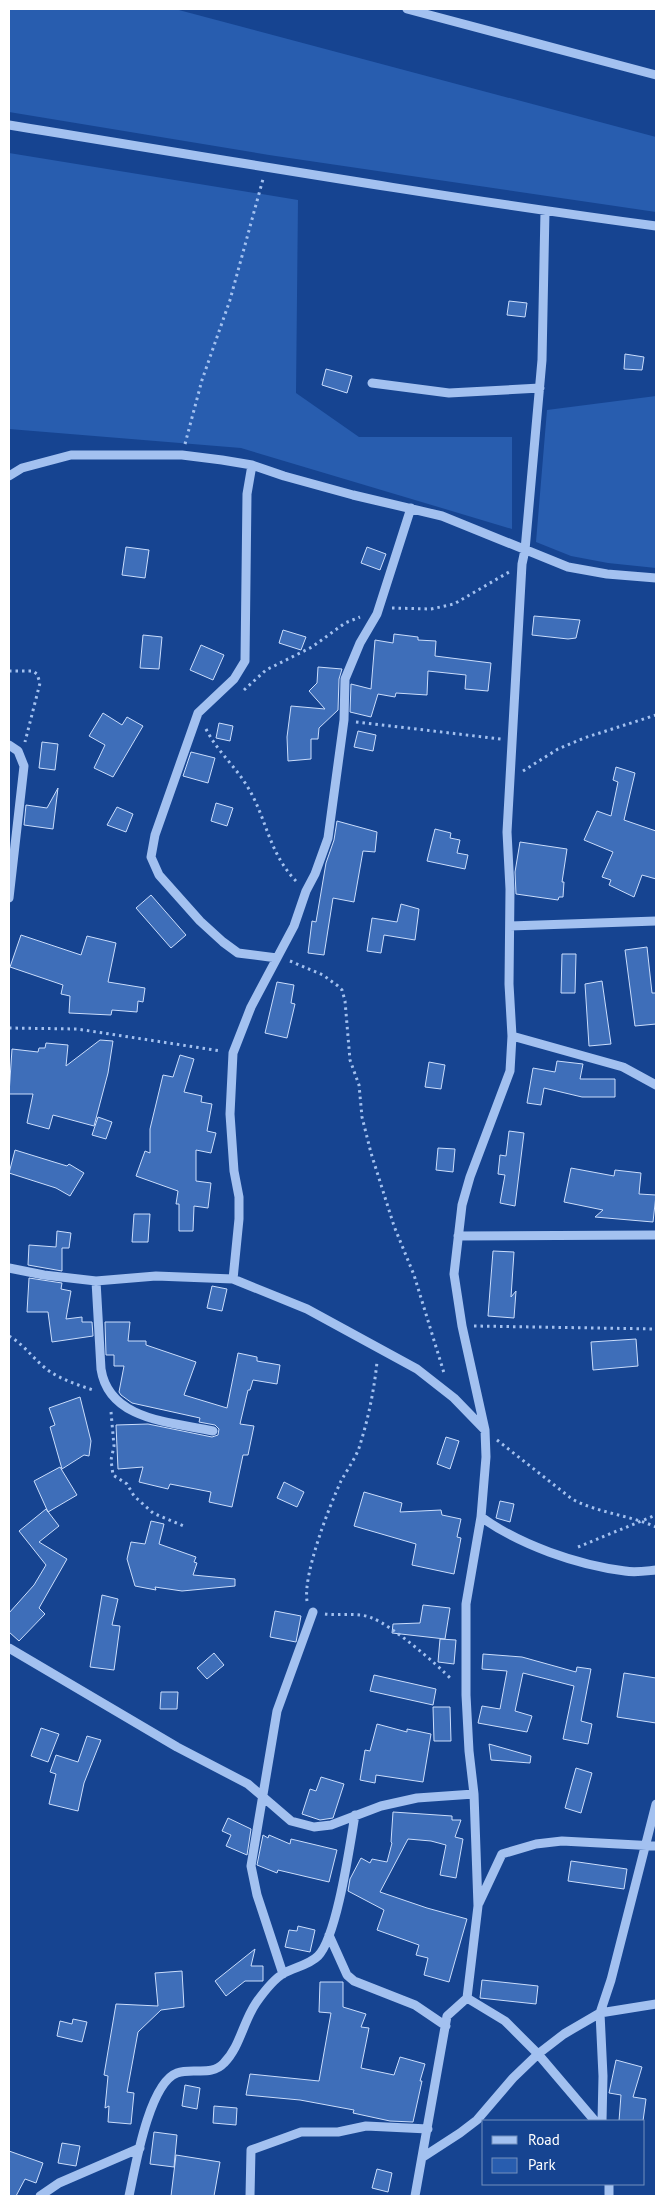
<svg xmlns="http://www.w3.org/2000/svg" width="665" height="2205" font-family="'PT Sans',sans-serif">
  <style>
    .green { fill: #285daf }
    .building { fill: #3e6eb9; stroke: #caddfc }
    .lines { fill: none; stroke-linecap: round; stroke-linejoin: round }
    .path { stroke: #a3c1f0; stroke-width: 3; stroke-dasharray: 2.5 4; stroke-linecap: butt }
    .minor { stroke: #a3c1f0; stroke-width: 9 }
  </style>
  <rect width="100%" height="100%" fill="#164491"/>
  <path class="green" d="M9 9H175L656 137V212L269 155 9 112Z
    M9 153 298 200 296 393 359 437H512V529L241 448 9 429Z
    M656 396V568L608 563 571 556 536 542 547 410Z"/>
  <path class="building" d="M509 301 527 303 525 317 507 315Z
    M625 354 644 357 642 370 624 369Z
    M326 369 352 376 347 393 322 385Z
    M126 547 149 550 145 578 122 575Z
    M367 547 386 554 380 570 361 563Z
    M534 616 580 620 576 638 568 639 532 635Z
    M283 630 306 637 301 650 279 643Z
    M394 634 418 637V640L436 641 435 656 491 663 488 691 465 689 466 675 428 671 427 695 396 693 395 697 378 694 371 717 350 712 351 684 371 689 375 640 393 643Z
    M143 635 162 637 159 669 140 668Z
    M201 645 224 655 213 680 190 670Z
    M318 667 342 669 339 679 338 710 319 728 318 739H311V759L288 761 287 737 291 706 325 709 309 691 317 683Z
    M103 713 122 725 127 717 143 726 113 777 94 768 105 745 89 736Z
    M219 723 233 726 230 741 216 738Z
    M358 731 376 735 373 751 354 747Z
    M42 742 58 744 55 770 39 768Z
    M191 752 215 758 208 783 183 776Z
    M616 767 635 773 624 820 656 831V879L642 875 634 897 609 885 611 880 602 877 613 852 584 840 597 811 611 816 618 782 613 780Z
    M58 788 53 829 24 825 26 805 47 808Z
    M216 803 233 808 227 826 211 821Z
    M117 807 133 814 126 832 107 825Z
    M337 821 377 832 375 852 363 851 354 902 333 898 324 955 308 953 312 921 316 922 326 863 334 840Z
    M435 829 451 833 450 838 460 840 457 853 468 855 465 869 427 861Z
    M520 842 567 849 562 882H564L563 897H559L558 900 516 894 515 872Z
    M151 895 186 935 171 948 136 908Z
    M401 904 419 909 415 940 384 935 381 953 367 951 372 918 397 922Z
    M21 935 81 955 87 936 116 943 108 982 145 988 143 1002 138 1001 137 1012 112 1010 111 1015 69 1013 70 996 61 994 63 985 10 967Z
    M647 947 652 993H656V1024L635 1026 625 950Z
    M562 954H576L575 993H561Z
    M602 981 611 1044 589 1046 585 984Z
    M277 982 294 985 291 1003 295 1004 287 1038 265 1033Z
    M100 1040 113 1041 108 1073 94 1126 53 1115 49 1129 27 1123 33 1094H9L12 1049 38 1052 39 1048H45L46 1043 68 1045 66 1066Z
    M180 1055 194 1059 184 1092 202 1096 201 1102 212 1104 207 1131 216 1133 211 1153 196 1150V1181L211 1183 208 1208 194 1206 193 1231H179V1204H176L178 1191 136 1176 145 1151 150 1153V1129L163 1075 173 1077Z
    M557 1061 583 1064 580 1079H615V1097H582L544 1088 541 1105 527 1103 533 1068 555 1072Z
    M429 1062 445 1065 441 1089 425 1087Z
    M98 1117 112 1122 106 1139 92 1135Z
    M509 1131 524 1133 515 1206 500 1203 505 1175 498 1174 500 1155 506 1156Z
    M438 1148 455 1149 453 1172 436 1170Z
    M15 1150 67 1166 69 1164 84 1173 70 1196 56 1188 9 1173Z
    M571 1168 614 1176 615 1170 641 1173 639 1194 656 1195 653 1222 595 1217 603 1210 564 1202Z
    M134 1214H150L148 1242H132Z
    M57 1231 71 1233 69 1248H62V1271L28 1265 29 1245 56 1247Z
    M493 1251 514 1252 511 1297 516 1291 514 1318 488 1316Z
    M29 1278 62 1283 61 1289 71 1291 66 1319 82 1317V1322H92L93 1336 52 1342 48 1312H27Z
    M212 1286 227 1289 222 1311 207 1308Z
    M105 1322H130L128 1341H146V1345L196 1362 184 1395 227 1408 238 1353 257 1357V1361L280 1365 277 1384 253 1380 250 1390H248L240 1424 254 1426 248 1455H243L232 1507 209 1502 211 1492 170 1484 168 1489 139 1482 143 1467 118 1469 116 1425 148 1424 212 1437 218 1435 219 1429 215 1425 199 1422 200 1418 132 1403 121 1395 119 1392 124 1366H114V1355H106Z
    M636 1339 638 1366 593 1370 591 1342Z
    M80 1397 91 1441 89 1456 84 1455 62 1469 50 1427 55 1425 49 1408Z
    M446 1437 459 1441 450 1469 437 1464Z
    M60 1467 77 1495 48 1512 34 1481Z
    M284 1482 304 1492 297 1507 277 1498Z
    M364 1492 402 1503 400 1512 441 1510 442 1515 461 1519 457 1537 461 1538 454 1574 412 1565 416 1544 354 1526Z
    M500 1501 514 1504 510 1522 496 1518Z
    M46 1509 59 1526 39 1542 67 1559 39 1608 45 1614 19 1641 9 1632V1613L34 1585 46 1565 19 1531Z
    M151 1521 164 1524 159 1544 196 1557 194 1562 197 1563 193 1575 235 1579V1586L182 1591 155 1587 156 1590 135 1586 127 1559 131 1542 145 1544Z
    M102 1595 118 1599 112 1625 120 1626 114 1670 90 1667Z
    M423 1605 450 1608 445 1639 392 1633 393 1624 420 1623Z
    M275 1611 301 1616 296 1642 270 1637Z
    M440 1639 456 1640 454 1664 438 1662Z
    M214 1653 224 1665 207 1679 197 1668Z
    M483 1654 522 1657 576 1672 577 1667 591 1669 581 1721 592 1724 588 1744 563 1739 574 1686 523 1673 515 1711 532 1716 527 1732 478 1723 482 1706 500 1709 507 1671 482 1669Z
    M624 1673 656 1678V1723L617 1717Z
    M374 1675 436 1689 433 1705 370 1691Z
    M161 1692H178L177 1709H160Z
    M433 1707H450L451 1741H434Z
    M377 1724 407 1732V1729L431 1734 423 1782 376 1775 375 1783 360 1780 365 1750 370 1751Z
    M41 1728 59 1734 48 1762 31 1756Z
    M87 1736 101 1740 84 1783 78 1811 49 1804 56 1774 50 1772 56 1755 78 1762Z
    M489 1744 531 1756 530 1763 491 1760Z
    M576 1768 592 1773 581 1813 565 1808Z
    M321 1777 344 1784 333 1818 320 1820 302 1814 310 1789 316 1791Z
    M393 1812 452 1816V1820H461L455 1837 463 1839 456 1878 440 1875 446 1845 431 1841 408 1839 380 1892 427 1908 467 1919 449 1982 424 1975 428 1958 416 1955 419 1945 377 1930 384 1910 348 1891 350 1879 361 1858 370 1863 372 1859 387 1862 392 1843 391 1842Z
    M228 1818 251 1829 247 1855 226 1846 231 1835 222 1831Z
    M263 1835 268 1838 269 1835 290 1844 291 1839 337 1850 329 1882 278 1870 277 1873 257 1865Z
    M571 1861 627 1869 624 1889 568 1881Z
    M298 1926 315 1930 310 1952 285 1947 289 1930 297 1931Z
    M255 1949 251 1966H263V1981H245L226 1996 215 1981Z
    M182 1971 184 2007 161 2010 138 2032 127 2092 134 2093 131 2124 108 2122 109 2106 105 2108 108 2076 104 2075 116 2004 158 2006 155 1973Z
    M482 1980 538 1986 536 2004 480 1998Z
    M320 1982H343V2007L366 2014 361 2027 369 2028 361 2068 394 2075 400 2057 425 2064 420 2081H422L413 2122 390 2121 353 2113 354 2110 300 2100 246 2095 250 2074 319 2081 331 2013 319 2012Z
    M73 2019 87 2022 82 2042 57 2036 60 2021 72 2024Z
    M616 2060 642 2067 633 2097 646 2099 643 2121H619L621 2095 609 2093Z
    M185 2085 200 2088 197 2109 182 2106Z
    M214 2106 237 2108 236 2125 213 2123Z
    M154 2132 177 2135 174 2167 150 2164Z
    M62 2143 80 2146 76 2166 58 2163Z
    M9 2151 43 2163 36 2183 25 2179 16 2196H9Z
    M176 2155 220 2162 214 2196H171Z
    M377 2169 392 2173 388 2192 372 2188Z"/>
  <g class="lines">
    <path class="path" d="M185 444 202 380 230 300 263 179
      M392 608 431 609 454 604 509 572
      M9 671H33L37 674 40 683 25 742
      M244 690 266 670 312 647 345 623 360 617
      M356 722 501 739
      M206 729C217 751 235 766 247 786 267 818 268 852 296 881
      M523 771 558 749 584 738 656 715
      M290 961 323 975 338 986 342 990 345 1001 350 1060 359 1085 362 1117 371 1153 394 1226 414 1275 444 1373
      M9 1028 77 1029 221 1051
      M474 1326 656 1329
      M9 1336C23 1344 31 1356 44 1367 58 1379 76 1384 93 1390
      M111 1412 114 1446 111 1460 113 1475 127 1484 134 1496 153 1513 186 1527
      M497 1440 572 1499C598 1513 629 1515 656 1527
      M578 1547 656 1515
      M307 1601C303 1574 329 1507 341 1481 347 1470 355 1459 359 1448 368 1420 374 1391 377 1362
      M325 1614C340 1616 358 1612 372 1618 391 1625 437 1664 452 1680"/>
    <path class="minor" d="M407 9 656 75
      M9 125C224 160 440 197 656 226
      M372 383 449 393 540 388
      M252 465 247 494 245 661 234 679 198 713 155 835 151 857 159 875 200 921 223 942 238 953 277 958
      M9 476 22 468 71 455H182L222 460 252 465 284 476 353 495 442 516 568 567 607 574 656 578
      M9 745 18 751 24 766 9 898
      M510 926 656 921
      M512 1036 623 1067 656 1085
      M458 1236 656 1235
      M9 1268 44 1275 96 1281 156 1276 233 1279 307 1309 417 1369 454 1398 485 1430
      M233 1279 239 1219V1197L234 1171 230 1114 233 1053 251 1007 294 926 306 891 315 874 328 838 344 720 345 679 360 643 377 614 411 508
      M96 1281 101 1369C109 1421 172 1422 213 1431
      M481 1517C520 1545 577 1565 625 1571 635 1573 646 1571 656 1570
      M9 1648 177 1747 248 1784 291 1821 314 1827 331 1825 381 1806 417 1798 474 1794
      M479 1903 502 1854 536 1844 562 1841 656 1846
      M329 1935 347 1975 354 1981 415 2005 446 2026
      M283 1974 257 1895 251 1866 277 1711 313 1612
      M467 1998 505 2021 538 2054 595 2121
      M602 2121 603 2076 600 2013 611 1980 656 1804
      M423 2157 460 2133 477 2120 513 2078 538 2054 564 2034 600 2013 656 2004
      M609 2184V2196
      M40 2196 59 2183 140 2148
      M129 2196C135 2168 149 2083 177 2073 193 2067 211 2077 224 2063 240 2047 243 2022 256 2003 263 1993 274 1979 284 1973 295 1967 309 1965 318 1956 337 1937 350 1844 355 1815
      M250 2196 251 2150 301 2132H338L366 2126 428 2129
      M415 2196 447 2016 467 1998 478 1906 474 1794 469 1751 466 1695V1604L481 1517 486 1457 485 1430 462 1326 454 1274 462 1205 470 1177 510 1071 512 1036 509 984 510 889 507 832 522 564 525 550 542 360 545 211"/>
  </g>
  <rect width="665" height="2205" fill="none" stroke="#ffffff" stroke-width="20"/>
  <rect x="482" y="2120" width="162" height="65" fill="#164491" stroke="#738fbd"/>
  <rect x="492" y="2136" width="25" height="8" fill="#a3c1f0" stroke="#738fbd"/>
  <text x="528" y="2145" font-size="15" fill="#ffffff">Road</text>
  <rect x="492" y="2158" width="25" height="15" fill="#285daf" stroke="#738fbd"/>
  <text x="528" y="2170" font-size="15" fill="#ffffff">Park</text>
</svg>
